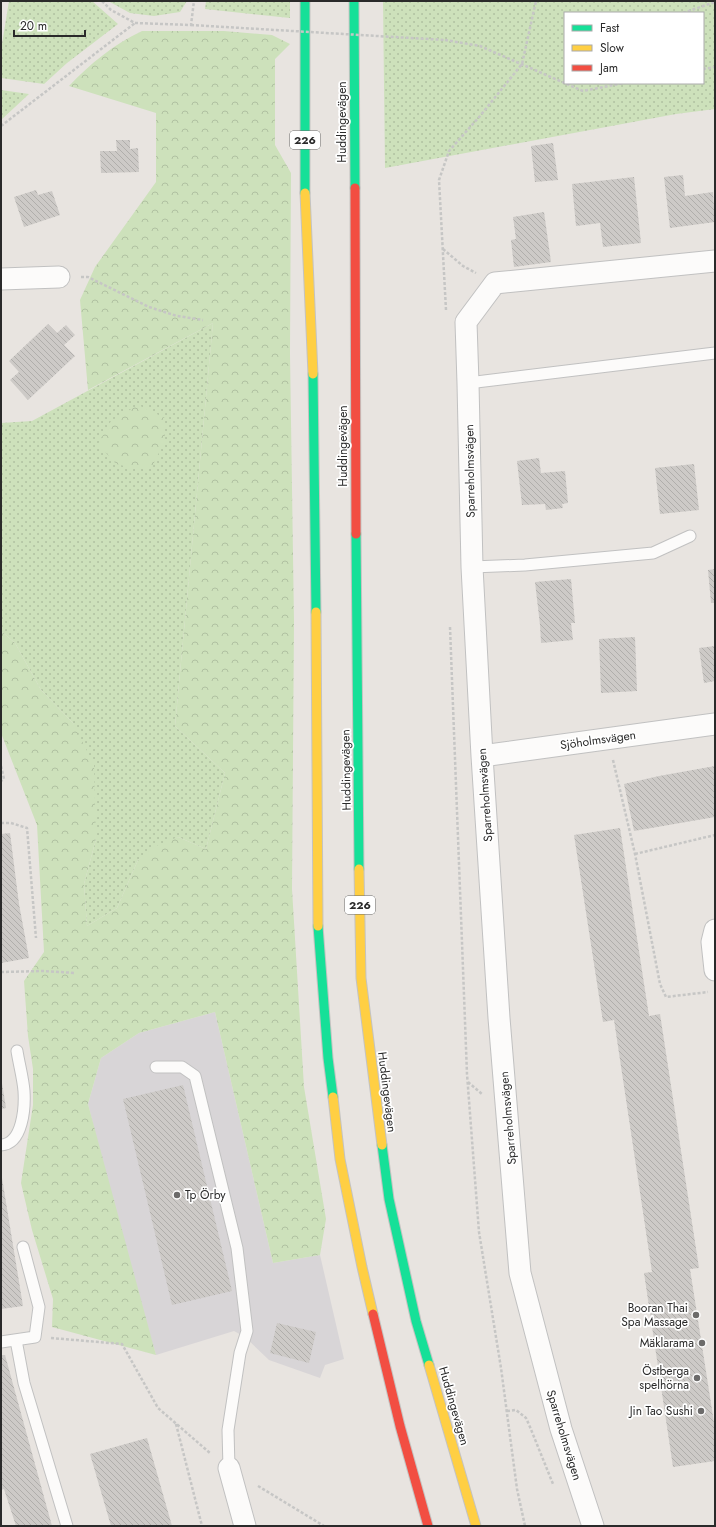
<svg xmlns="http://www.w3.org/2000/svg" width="716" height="1527" font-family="Jost,sans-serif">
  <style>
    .industrial { fill: #d8d5d7 }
    .grass { fill: url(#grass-dots); fill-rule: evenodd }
    .forest { fill: url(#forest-crowns) }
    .building { fill: url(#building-back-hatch) }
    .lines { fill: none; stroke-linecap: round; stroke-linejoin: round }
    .lane-casing { stroke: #c1c1c1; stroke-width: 13 }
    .street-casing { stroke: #c1c1c1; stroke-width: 23 }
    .fast-casing { stroke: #c4c3c1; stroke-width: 11 }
    .slow-casing { stroke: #c4c3c1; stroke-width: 11 }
    .jam-casing { stroke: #c4c3c1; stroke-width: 11 }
    .path { stroke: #c6c6c5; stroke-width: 2.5; stroke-dasharray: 3 2; stroke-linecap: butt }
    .lane { stroke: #fcfbfa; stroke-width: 11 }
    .street { stroke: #fcfbfa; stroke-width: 21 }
    .fast { stroke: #16e098; stroke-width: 9 }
    .slow { stroke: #ffcf43; stroke-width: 9 }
    .jam { stroke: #f24e42; stroke-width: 9 }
    .path-bridge { stroke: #c6c6c5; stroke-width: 2.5; stroke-dasharray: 3 2; stroke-linecap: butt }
    .poi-dot { fill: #6c6b6a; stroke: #fff; stroke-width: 1.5 }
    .labels { text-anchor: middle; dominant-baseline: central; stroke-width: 3.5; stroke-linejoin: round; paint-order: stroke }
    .shield { fill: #fff; stroke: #6a6a6a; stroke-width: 1 }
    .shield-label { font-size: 11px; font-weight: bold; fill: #2a2a2a }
    .street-label { font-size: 12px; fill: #2a2a2a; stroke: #fff }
    .poi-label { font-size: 12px; fill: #2a2a2a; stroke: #fff; text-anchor: end }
  </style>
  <defs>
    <pattern id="grass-dots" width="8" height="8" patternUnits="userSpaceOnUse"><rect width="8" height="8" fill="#cde1bb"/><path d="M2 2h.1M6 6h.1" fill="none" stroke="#b0c1a1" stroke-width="1.8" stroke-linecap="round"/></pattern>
    <pattern id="forest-crowns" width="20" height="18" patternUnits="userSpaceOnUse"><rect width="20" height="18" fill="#cde1bb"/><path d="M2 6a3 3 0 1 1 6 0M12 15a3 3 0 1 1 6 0" fill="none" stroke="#b0c1a1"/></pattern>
    <pattern id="building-back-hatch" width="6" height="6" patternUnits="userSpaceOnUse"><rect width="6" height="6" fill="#cdcac7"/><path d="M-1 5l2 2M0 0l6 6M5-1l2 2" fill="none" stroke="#b0aeab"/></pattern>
  </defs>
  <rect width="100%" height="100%" fill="#e8e4e0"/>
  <path class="industrial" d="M215 1012 273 1263 320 1255 344 1359 325 1365 320 1378 269 1360 245 1337 234 1331 156 1355 127 1258 88 1104 101 1058 139 1033Z"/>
  <path class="grass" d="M9 1H92L118 24 67 63 44 84 1 78V50Z
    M108 1H187L180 12 154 16 130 13Z
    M206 1H290V18L205 9Z
    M383 1H715V109L676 114 385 168ZM565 13H703V83H565Z
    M1 90 29 94 1 120Z
    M213 323 175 726 225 773 206 849 178 837 138 860 117 908 87 926 84 884 96 839 73 723 41 690 15 643 1 631V423L32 421Z"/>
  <path class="forest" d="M142 31H224L272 35 290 44 275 59V145L291 173 290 354 294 622 292 889 304 1087 326 1219 320 1255 273 1263 215 1012 139 1033 101 1058 88 1104 156 1355 52 1327 53 1299 32 1230 21 1183 33 1105V1069L28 1036 24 981 44 952 37 825 1 733V631L15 643 41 690 73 723 94 765 96 839 84 884 87 926 117 908 138 860 156 846 178 837 206 849 225 773 175 726 213 323 88 390 80 300 95 267 156 182V113L69 86C90 64 114 44 142 31Z
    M138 405 165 418V440L152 467 137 469 116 464 98 444 111 421Z"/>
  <path class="building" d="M116 140H130V149L138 148 139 172 101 173 100 151H117Z
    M553 143 558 180 535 182 531 146Z
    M683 175 685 196 713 192 715 222 670 228 664 177Z
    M634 177 641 243 603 247 600 223 576 226 572 184Z
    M36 190 38 195 52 191 60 215 24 227 14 197Z
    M544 212 551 262 514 267 511 240 516 239 513 217Z
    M48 324 57 333 66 325 75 335 64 345 75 356 28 400 10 380 19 372 9 361Z
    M539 458 541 473 565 471 568 503 562 504 563 508 546 510 545 504 522 505 517 461Z
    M694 464 699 510 660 514 655 468Z
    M715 569V603H711L708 570Z
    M571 579 575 623H571L573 640 541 643 540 625 535 582Z
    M635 637 637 691 601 693 599 639Z
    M715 646V681L704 683 699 648Z
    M715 766V817L634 831 624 784 659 776Z
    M620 828 649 1016 660 1014 699 1268 690 1269 715 1429V1461L673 1467 644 1273 652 1272 614 1020 603 1022 574 835Z
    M10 833 19 904 29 958 1 963V834Z
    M1 1077 6 1108 1 1109Z
    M183 1085 232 1291 172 1305 123 1099Z
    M1 1172 23 1306 1 1309Z
    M277 1323 316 1332 309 1363 270 1353Z
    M1 1355H5L52 1526H16L4 1489 1 1490Z
    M147 1438 172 1526H111L90 1454Z"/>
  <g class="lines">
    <g class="lane-casing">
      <path id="lane" d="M468 383 715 353
        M472 567 525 565 653 553 690 536
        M156 1067H182L195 1076 237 1248 247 1331 240 1353 228 1430 229 1468
        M1 1145C23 1144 25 1107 24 1091 23 1078 19 1064 17 1051
        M16 1340 24 1383 67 1526
        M1 1342 35 1337 39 1307 23 1247"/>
    </g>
    <g class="street-casing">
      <path id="street" d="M1 279 59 277
        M482 756 715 724
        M715 930 712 942 715 970
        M229 1468 245 1526
        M593 1526 561 1429 520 1273 499 1018 482 756 472 567 468 383 466 322 495 283 715 261"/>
    </g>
    <g class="fast-casing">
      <path id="fast" d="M305 1V193
        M354 1 355 188
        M313 374 316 612
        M356 534 359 869
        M318 926 328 1058 333 1097
        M382 1145 389 1199 416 1321 429 1365"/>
    </g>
    <g class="slow-casing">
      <path id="slow" d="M305 193 313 374
        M316 612 318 926
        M359 869 361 978 382 1145
        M333 1097 340 1159 362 1267 373 1314
        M429 1365 476 1526"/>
    </g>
    <g class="jam-casing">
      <path id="jam" d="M355 188 356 534
        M373 1314 400 1426 428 1526"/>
    </g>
    <path class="path" d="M102 1 111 10 135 23 191 25 194 1
      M683 13 715 2
      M445 40 480 46 583 91 624 83
      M703 69 715 67
      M1 126 135 23
      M443 249 463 266 476 273
      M81 277H88L149 307 177 316 203 320
      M446 310 439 180 449 151 480 116 522 64 536 1
      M450 627 467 1074 479 1232 501 1368 517 1489 525 1526
      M613 760 635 854 660 984 666 997 708 992
      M1 766 4 779 1 781
      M1 823H11L27 828 36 938
      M635 854 715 835
      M1 972 43 971 75 973
      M468 1082 482 1094
      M51 1338 122 1344 158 1408 210 1453
      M507 1411 516 1410 526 1418 530 1427 553 1484
      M176 1424 202 1526
      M258 1486 324 1526"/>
    <use href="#lane" class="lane"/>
    <use href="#street" class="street"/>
    <use href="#fast" class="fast"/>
    <use href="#slow" class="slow"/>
    <use href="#jam" class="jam"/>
    <path class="path-bridge" d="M191 25 445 40"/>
  </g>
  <g class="poi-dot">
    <circle cx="177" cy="1195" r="4"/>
    <circle cx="696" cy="1315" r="4"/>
    <circle cx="702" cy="1343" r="4"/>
    <circle cx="697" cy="1378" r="4"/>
    <circle cx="701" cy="1411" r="4"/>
  </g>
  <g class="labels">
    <g class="shield">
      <rect x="290" y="131" width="30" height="18" rx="3"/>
      <rect x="345" y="896" width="30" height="18" rx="3"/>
    </g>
    <g class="shield-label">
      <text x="305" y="140">226</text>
      <text x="360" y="905">226</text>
    </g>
    <g class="street-label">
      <text transform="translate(342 122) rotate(-90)">Huddingevägen</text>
      <text transform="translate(343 446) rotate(-90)">Huddingevägen</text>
      <text transform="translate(470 471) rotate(-91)">Sparreholmsvägen</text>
      <text transform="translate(598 740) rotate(-8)">Sjöholmsvägen</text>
      <text transform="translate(346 770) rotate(-91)">Huddingevägen</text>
      <text transform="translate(485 795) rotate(-94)">Sparreholmsvägen</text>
      <text transform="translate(387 1092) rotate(83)">Huddingevägen</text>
      <text transform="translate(508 1118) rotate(-95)">Sparreholmsvägen</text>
      <text transform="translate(454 1406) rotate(74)">Huddingevägen</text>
      <text transform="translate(564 1435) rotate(73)">Sparreholmsvägen</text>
    </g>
    <g class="poi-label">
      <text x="185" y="1195" text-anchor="start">Tp Örby</text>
      <text x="688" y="1308">Booran Thai<tspan x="688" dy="14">Spa Massage</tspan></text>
      <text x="694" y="1343">Mäklarama</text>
      <text x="689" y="1371">Östberga<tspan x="689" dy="14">spelhörna</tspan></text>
      <text x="693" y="1411">Jin Tao Sushi</text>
    </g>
  </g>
  <rect width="716" height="1527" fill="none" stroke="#2a2a2a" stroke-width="4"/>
  <rect x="564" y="12" width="140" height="72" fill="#ffffff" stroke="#aaaaaa"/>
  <rect x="572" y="25" width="20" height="6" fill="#16e098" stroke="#aaaaaa"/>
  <text x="600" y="32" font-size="12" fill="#2a2a2a">Fast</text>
  <rect x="572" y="45" width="20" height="6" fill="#ffcf43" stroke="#aaaaaa"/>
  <text x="600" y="52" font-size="12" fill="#2a2a2a">Slow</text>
  <rect x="572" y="65" width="20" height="6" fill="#f24e42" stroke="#aaaaaa"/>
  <text x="600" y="72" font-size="12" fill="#2a2a2a">Jam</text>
  <path d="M14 30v6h71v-6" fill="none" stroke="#2a2a2a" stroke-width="2"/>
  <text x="20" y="30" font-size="12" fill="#2a2a2a" stroke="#ffffff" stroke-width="3" paint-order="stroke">20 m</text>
</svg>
